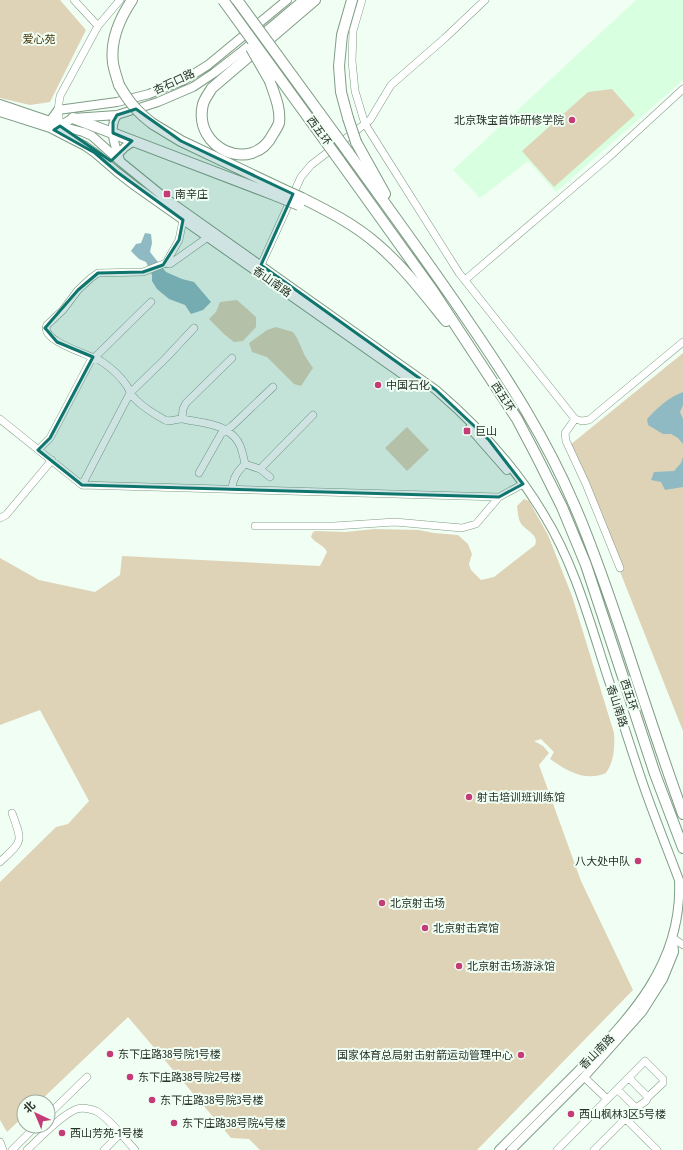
<svg xmlns="http://www.w3.org/2000/svg" width="683" height="1150" font-family="'Fira Sans Condensed','Noto Sans SC',sans-serif">
  <style>
    .built { fill: #d8ffdf }
    .green { fill: #ded3b7 }
    .water { fill: #8fbac3 }
    .lines { fill: none; stroke-linecap: round; stroke-linejoin: round }
    .minor-casing { stroke: #7f9d85; stroke-width: 8 }
    .major-casing { stroke: #7f9d85; stroke-width: 10 }
    .highway-casing { stroke: #7f9d85; stroke-width: 12 }
    .minor { stroke: #fff; stroke-width: 7 }
    .major { stroke: #fff; stroke-width: 8 }
    .highway { stroke: #fff; stroke-width: 10 }
    .highway-bridge-casing { stroke: #7f9d85; stroke-width: 12; stroke-linecap: butt }
    .highway-bridge { stroke: #fff; stroke-width: 10 }
    .marked { fill: #0f766e; fill-opacity: 0.2; stroke: #0f766e; stroke-width: 3; stroke-linejoin: round }
    .poi-dot { fill: #c43b78; stroke: #f1fef3; stroke-width: 1.5 }
    .labels { text-anchor: middle; dominant-baseline: central; stroke-width: 4; stroke-linejoin: round; paint-order: stroke }
    .park-label { font-size: 11px; fill: #443509; stroke: #f1fef3 }
    .street-label { font-size: 11px; fill: #263228; stroke: #f1fef3 }
    .poi-label { font-size: 11px; fill: #263228; stroke: #f1fef3; text-anchor: start }
  </style>
  <rect width="100%" height="100%" fill="#f1fef3"/>
  <path class="built" d="M636 0H683V80L556 192 528 161 480 198 453 170Z"/>
  <path class="green" d="M0 0H60L86 30 50 102 30 105 0 98Z
    M612 89 635 115 554 187 522 151 588 92Z
    M237 300 256 317V327L243 341 234 342 224 334 209 319 216 312 220 302Z
    M276 327 293 332 297 338 305 356 313 368 301 386 294 384 267 357 252 352 249 343 267 330Z
    M683 353V731L570 445Z
    M407 427 429 450 407 471 385 448Z
    M524 499 529 501 548 535 572 596 614 733C615 748 614 761 606 773 585 782 567 771 550 759L554 752 541 739 534 741 543 746 549 753 539 765 581 881 633 990 477 1150H260L249 1139 231 1138 128 1017 39 1102H24V1116L7 1132 0 1120V882L56 827 68 824 89 801 40 710 0 725V558L39 580 95 592 120 575 122 556 320 566 327 552C324 545 315 543 311 537L313 532 316 531 345 532 375 529 419 530 434 533 458 535 468 544 472 554 469 564 471 570 481 580 494 577 535 545C539 535 528 532 522 525 518 520 518 512 517 506Z"/>
  <path class="water" d="M145 233 151 234 152 243 150 252 166 272 182 279 194 282 211 302 203 310 191 314 185 305 169 299 157 289 152 281V275L146 262 139 259 131 251 136 244 141 243Z
    M683 392V405L680 412 683 419V444L678 438 671 434H663L648 425 647 419C657 408 669 397 683 392Z
    M683 457V487L665 490 661 482 651 480 654 472 674 471 681 463Z"/>
  <g class="lines">
    <g class="minor-casing">
      <path id="minor" d="M74 0 98 26
        M362 0 353 31 352 61 355 91 365 124 459 273 575 419 582 421 589 420 683 342
        M60 126 58 110 60 96 98 26 120 0
        M183 220 179 240 166 263 143 272 98 273 91 278 78 290 63 310 47 325C39 341 91 355 101 361 110 367 121 377 127 386 130 391 131 395 135 399 144 408 154 414 165 420 171 423 177 418 183 419 195 422 216 423 227 431 240 439 242 449 245 464
        M166 263 170 264 208 237
        M261 265 301 177 311 165 370 120 391 85 445 38 485 0
        M465 280 609 157 683 89
        M0 419 82 485 499 497 523 484
        M182 419 183 409 186 403 232 358
        M575 419 565 433 566 441 586 484 620 568
        M38 450 50 438 90 362 151 302
        M260 469 313 415
        M199 473 221 434 226 430 232 426 273 387
        M82 485 130 393 165 359 194 328
        M232 489C233 478 237 472 245 464L260 469 270 477
        M0 518 6 515 52 460
        M255 526H334L395 522 462 528 476 524 499 497
        M0 862C23 840 23 843 12 813
        M673 938 683 945
        M584 1077 607 1099
        M629 1078 648 1097
        M617 1089 636 1108
        M48 1115 87 1077
        M626 1119 657 1150
        M0 1142 3 1150
        M12 1150 36 1126
        M27 1150C39 1139 62 1114 77 1109 82 1107 91 1109 96 1111 108 1117 125 1139 135 1150
        M104 1150 120 1134
        M557 1150 645 1061 663 1079V1083L648 1097 646 1101 636 1108 594 1150"/>
    </g>
    <g class="major-casing">
      <path id="major" d="M0 104 50 121 60 126 83 132 92 136 121 162 164 197 436 390C479 427 515 466 544 515 575 565 590 623 608 678 620 713 631 749 643 784 654 816 667 848 679 880 683 963 631 1017 577 1072 551 1098 525 1124 499 1150
        M0 112 50 128 85 146 95 153 117 172 135 186 402 374 423 386
        M117 115C108 129 115 146 120 160
        M50 126V121L58 110 117 102 149 94 184 80 208 65 287 0
        M58 127 73 118 117 115 158 102 193 87 214 73 241 52 303 0
        M118 154 125 147 134 141
        M470 428 507 470
        M511 1150 584 1077 642 1012 663 979 674 952 673 939"/>
    </g>
    <g class="highway-casing">
      <path id="highway" d="M270 81C274 94 281 108 279 123 278 126 275 131 273 134 253 175 192 149 203 104 205 98 209 93 212 88L315 0
        M119 85C117 78 114 70 113 63 110 40 120 18 132 0
        M73 118 277 196
        M348 118 341 92 339 66 342 35 352 0
        M153 124 181 141 282 189
        M356 142 385 194
        M348 152C389 209 431 266 470 324 509 381 546 439 573 502 593 547 608 593 624 640 643 698 662 756 683 814
        M339 160 433 291 517 419 537 457 562 507 586 565 655 774 683 848
        M302 198C328 211 354 224 377 244 403 266 424 294 446 321"/>
    </g>
    <use href="#minor" class="minor"/>
    <use href="#major" class="major"/>
    <use href="#highway" class="highway"/>
    <g class="highway-bridge-casing">
      <path id="highway-bridge" d="M223 0 339 160
        M237 0 348 152
        M251 48 270 81
        M119 85C129 102 137 112 153 124
        M348 118 356 142
        M282 189 302 198
        M277 196 299 205"/>
    </g>
    <use href="#highway-bridge" class="highway-bridge"/>
  </g>
  <path class="marked" d="M136 109 181 141 293 194 261 265 436 390 489 440 523 484 499 497 82 485 38 450 50 438 93 357 57 342 45 328 78 290 98 273 143 272 163 265 179 240 183 220 117 172 95 153 54 130 60 126 111 161 132 141 113 133V122L117 115Z"/>
  <g class="poi-dot">
    <circle cx="572" cy="120" r="4"/>
    <rect x="163" y="190" width="8" height="8" rx="2"/>
    <circle cx="378" cy="385" r="4"/>
    <rect x="463" y="427" width="8" height="8" rx="2"/>
    <circle cx="469" cy="797" r="4"/>
    <circle cx="638" cy="861" r="4"/>
    <circle cx="382" cy="903" r="4"/>
    <circle cx="425" cy="928" r="4"/>
    <circle cx="459" cy="966" r="4"/>
    <circle cx="110" cy="1054" r="4"/>
    <circle cx="521" cy="1055" r="4"/>
    <circle cx="130" cy="1077" r="4"/>
    <circle cx="152" cy="1100" r="4"/>
    <circle cx="571" cy="1114" r="4"/>
    <circle cx="174" cy="1123" r="4"/>
    <circle cx="62" cy="1133" r="4"/>
  </g>
  <g class="labels">
    <g class="park-label">
      <text x="39" y="39">爱心苑</text>
    </g>
    <g class="street-label">
      <text transform="translate(174 82) rotate(-25)">杏石口路</text>
      <text transform="translate(319 131) rotate(54)">西五环</text>
      <text transform="translate(272 282) rotate(35)">香山南路</text>
      <text transform="translate(503 397) rotate(57)">西五环</text>
      <text transform="translate(629 695) rotate(72)">西五环</text>
      <text transform="translate(617 706) rotate(72)">香山南路</text>
      <text transform="translate(597 1052) rotate(-45)">香山南路</text>
    </g>
    <g class="poi-label">
      <text x="564" y="120" text-anchor="end">北京珠宝首饰研修学院</text>
      <text x="175" y="194">南辛庄</text>
      <text x="386" y="385">中国石化</text>
      <text x="475" y="431">巨山</text>
      <text x="477" y="797">射击培训班训练馆</text>
      <text x="630" y="861" text-anchor="end">八大处中队</text>
      <text x="390" y="903">北京射击场</text>
      <text x="433" y="928">北京射击宾馆</text>
      <text x="467" y="966">北京射击场游泳馆</text>
      <text x="118" y="1054">东下庄路38号院1号楼</text>
      <text x="513" y="1055" text-anchor="end">国家体育总局射击射箭运动管理中心</text>
      <text x="138" y="1077">东下庄路38号院2号楼</text>
      <text x="160" y="1100">东下庄路38号院3号楼</text>
      <text x="579" y="1114">西山枫林3区5号楼</text>
      <text x="182" y="1123">东下庄路38号院4号楼</text>
      <text x="70" y="1133">西山芳苑-1号楼</text>
    </g>
  </g>
  <g transform="translate(36 1114) rotate(316)"><circle r="19" fill="#f1fef3" stroke="#a0aca2"/>
  <path d="M0-3L7 15L0 10L-7 15Z" fill="#c43b78"/>
  <text y="-6" font-size="11" font-weight="bold" text-anchor="middle" fill="#263228">北</text>
  </g>
</svg>
